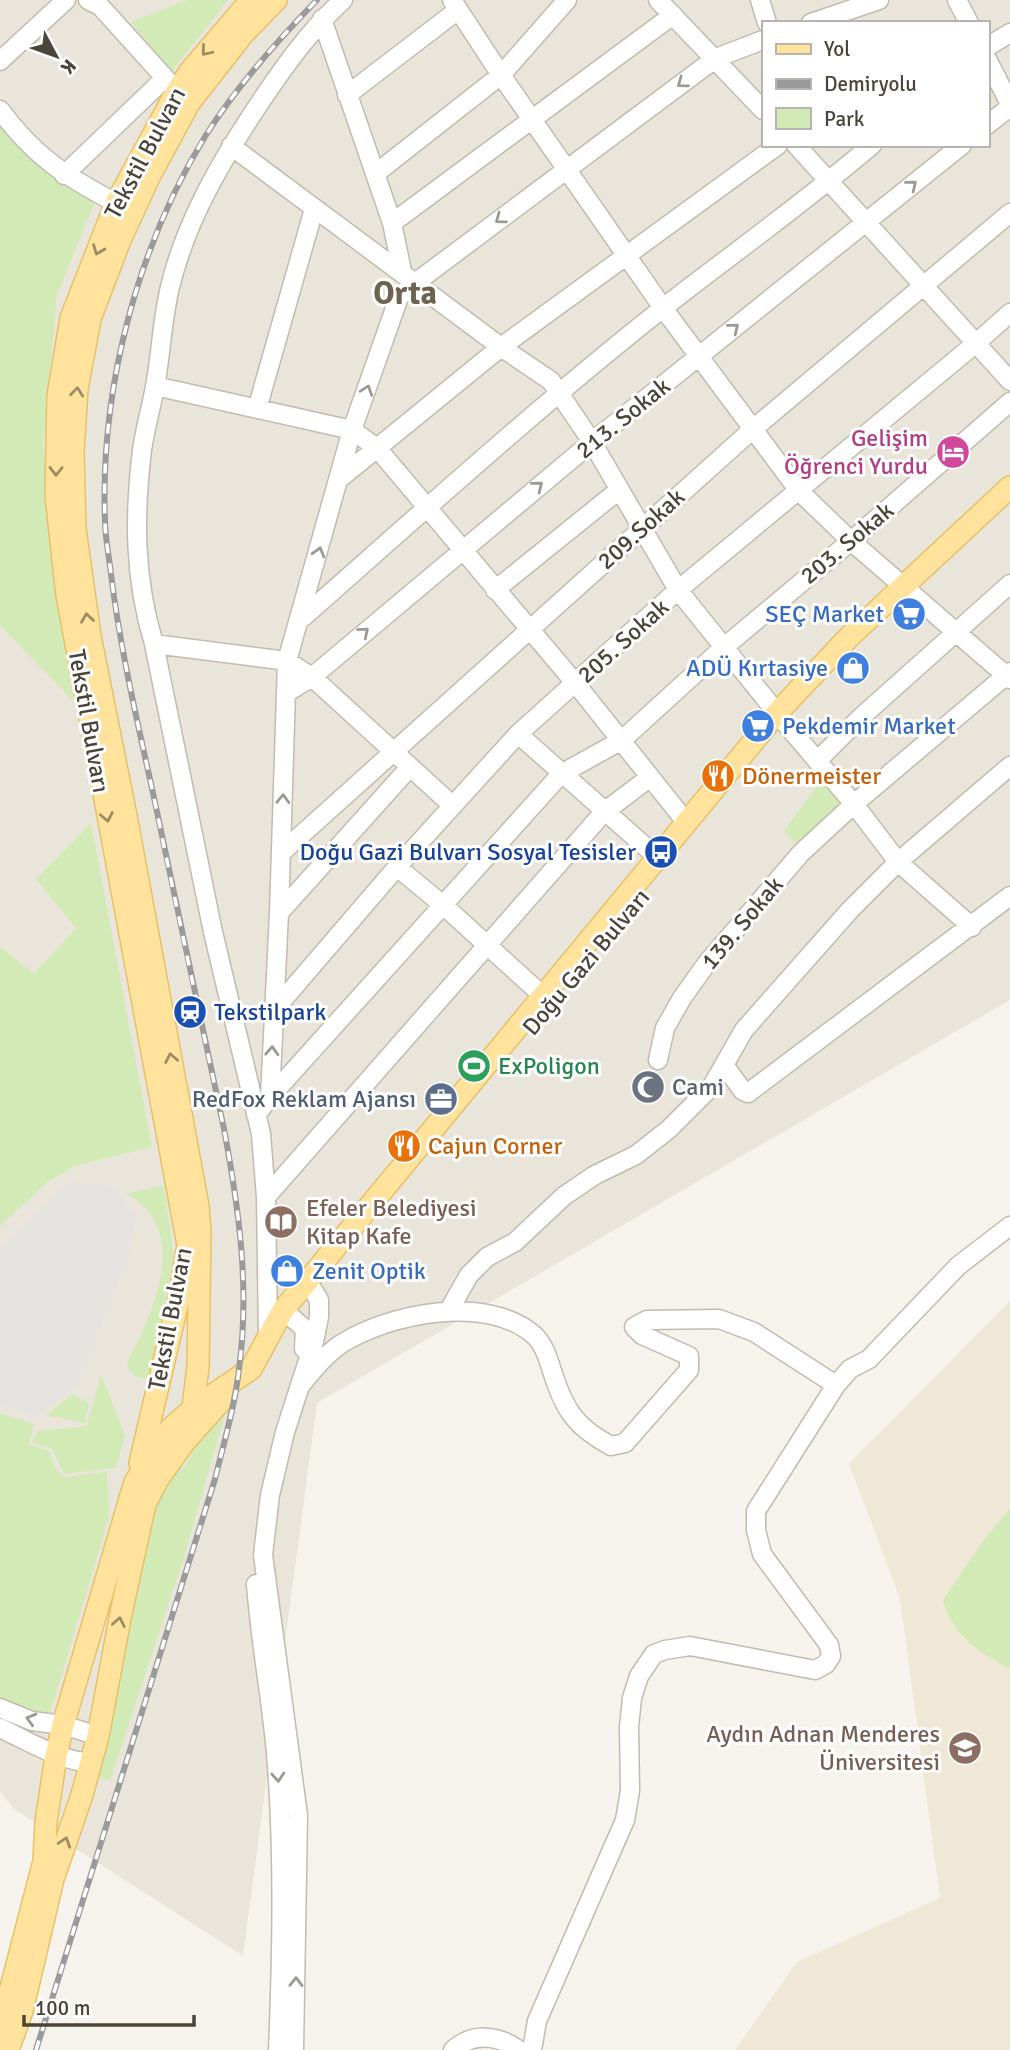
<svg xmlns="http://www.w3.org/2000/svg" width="1010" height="2050" font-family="Signika,sans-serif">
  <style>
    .residential { fill: #eae5da; fill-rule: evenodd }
    .education { fill: #efe8d6 }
    .green { fill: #d2eab5 }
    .parking { fill: #e5e3e0 }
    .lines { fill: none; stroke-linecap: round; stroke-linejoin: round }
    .minor-casing { stroke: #c2bbae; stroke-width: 21 }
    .major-casing { stroke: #e6c16a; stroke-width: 24 }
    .minor { stroke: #fff; stroke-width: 18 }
    .major { stroke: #ffe39c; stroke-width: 21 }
    .rail-casing { stroke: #9a9a9a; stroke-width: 6 }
    .rail { stroke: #fff; stroke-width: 3.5; stroke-dasharray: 10; stroke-linecap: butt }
    .oneway { stroke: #9c8c66 }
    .oneway2 { stroke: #9c9892 }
    .labels { text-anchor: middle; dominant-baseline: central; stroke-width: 6; stroke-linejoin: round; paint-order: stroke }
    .street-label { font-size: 24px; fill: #4b4439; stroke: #fff }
    .hotel-label { font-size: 24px; fill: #b23c85; stroke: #fff; text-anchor: end }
    .shop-label { font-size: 24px; fill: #366cbe; stroke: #fff; text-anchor: end }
    .food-label { font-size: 24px; fill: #c56008; stroke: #fff; text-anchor: start }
    .transit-label { font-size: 24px; fill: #164399; stroke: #fff; text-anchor: end }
    .leisure-label { font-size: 24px; fill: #27864d; stroke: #fff; text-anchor: start }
    .worship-label { font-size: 24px; fill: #5b616d; stroke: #fff; text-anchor: start }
    .service-label { font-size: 24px; fill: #4e5e75; stroke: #fff; text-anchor: end }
    .education-label { font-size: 24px; fill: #785e54; stroke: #fff; text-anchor: start }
    .district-label { font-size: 32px; font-weight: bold; fill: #6e6250; stroke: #fff }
  </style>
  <rect width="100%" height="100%" fill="#f6f3ec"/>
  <path class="residential" d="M0 0H1010V1000L317 1403 243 1956 14 1809 0 1792ZM763 23H987V145H763Z"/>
  <path class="education" d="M1010 1301V2050H735L797 1962 940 1898 900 1598 849 1464Z"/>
  <path class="green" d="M187 0H228L171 72 131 22Z
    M0 124 95 201 57 295 43 448 79 707 0 625Z
    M821 780 842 801 798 846 784 831Z
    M91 823 152 1147 75 1166 49 1181 0 1226V947L34 974 76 928 36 879Z
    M164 1186 174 1256 148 1379C137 1379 132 1375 127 1366 129 1353 138 1344 143 1331 158 1294 176 1247 148 1211 142 1204 134 1198 127 1193Z
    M101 1374 125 1436 116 1468 64 1474 52 1449 32 1442 38 1431 87 1426Z
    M73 1394 89 1403 85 1423 46 1415Z
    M228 1403 184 1557 110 1781 98 1777 155 1503 168 1481 185 1466 204 1430Z
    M0 1413 34 1424 29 1444 50 1452 54 1467 64 1477 107 1472 109 1517 51 1710 44 1716 0 1699Z
    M1010 1509V1669C978 1651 953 1637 943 1600L985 1538Z"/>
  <path class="parking" d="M69 1182 112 1186 137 1216 128 1258 77 1386 36 1417 0 1404V1249Z"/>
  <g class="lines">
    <g class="minor-casing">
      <path id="minor" d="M88 0 100 6 185 100
        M452 0 501 75 663 308 799 491 851 541 1010 679
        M658 0 763 110
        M760 0 767 23
        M957 0 969 23
        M322 19 392 223 402 271
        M811 23 879 0
        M987 47 1010 33
        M987 59 1010 104
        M0 61 66 0
        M347 95 458 10
        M0 110C35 157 65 176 116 203
        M987 125 1010 107
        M796 145 1010 381
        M231 146 501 347 551 381 592 442 678 590 785 723 854 804 898 862 972 927
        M375 174 501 75 567 0
        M64 175 165 78
        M392 223 673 15
        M155 386 352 430 377 448 576 684 686 822
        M257 409 314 209
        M339 479 501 347 778 145
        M495 590 619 490
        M301 619C420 514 538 407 663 308 732 254 804 203 872 145
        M154 644 287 661 312 677 453 806
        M286 693 312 677 592 442 962 145
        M518 734 657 857
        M817 761 860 718 1010 584
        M281 853 753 429 1010 213
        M397 867 443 905 542 995
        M279 913 410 767
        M275 1009 397 867 518 734 678 590 975 344 1010 313
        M658 1060 665 1028 682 998 707 963 801 853 854 804 1010 672
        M724 1065 743 1091 748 1093 1010 896
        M270 1097 561 774 622 740 723 648 851 541 1010 402
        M256 1115 270 1097 279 913 287 661 352 430 399 297 415 283 716 58 763 40
        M266 1197 604 812 649 778
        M283 1310 305 1329 304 1349
        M448 1312 469 1275 487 1257 515 1242 564 1196 595 1175 636 1155 669 1129 712 1086 744 1030 850 910 898 862 1010 766
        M268 1338 266 1197 261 1134 213 932 154 644C134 578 134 517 142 450 145 429 151 408 155 387 161 354 162 320 170 287 186 221 220 163 257 107 283 68 309 31 343 0
        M300 1386C312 1371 325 1355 341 1344 390 1313 487 1294 534 1335 544 1344 549 1361 553 1374 565 1411 576 1427 611 1446L625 1443 689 1370V1356L642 1335 634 1327 647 1320 719 1319 754 1332 836 1385
        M256 1584C260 1640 271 1696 276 1753 284 1852 282 1951 278 2050
        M0 1708 32 1721 63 1725 98 1736
        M0 1728C30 1742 58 1760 91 1763
        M294 2050 298 1815 263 1555 270 1495 285 1432 314 1342 319 1317V1300L313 1290
        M453 2050C473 2032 498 2035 519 2050
        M532 2050 537 2021 625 1820 630 1791 629 1727 632 1698 639 1676 654 1654 665 1650 690 1646 815 1670 826 1664 831 1656 829 1645 762 1554 756 1530V1511L836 1385 850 1369 869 1359 958 1266 1010 1226"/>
    </g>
    <g class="major-casing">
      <path id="major" d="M192 1415 198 1367 200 1232 198 1206 126 816 90 636 75 529 73 452 77 389 90 319 120 240 149 177 189 103 243 34 276 0
        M140 1463 179 1297 188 1245 67 595 56 495 58 396 71 318 116 203 177 91 191 70 251 0
        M0 2030 44 1861 46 1822 56 1756 63 1725 135 1482 170 1429 194 1408 251 1369 283 1310 306 1283 777 713 849 637 1010 487
        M8 2050 22 2011 53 1879 82 1795 98 1736 121 1613 145 1504 158 1479 185 1441 222 1400"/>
    </g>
    <use href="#minor" class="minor"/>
    <use href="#major" class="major"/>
    <g class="rail-casing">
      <path id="rail" d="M36 2050 215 1479C224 1442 235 1406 239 1369 250 1288 239 1209 224 1129 200 1017 176 905 153 793 137 720 120 648 111 574 109 556 105 538 105 520 100 389 137 247 206 135 237 86 277 41 317 0"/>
    </g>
    <use href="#rail" class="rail"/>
  </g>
  <defs><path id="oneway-chevron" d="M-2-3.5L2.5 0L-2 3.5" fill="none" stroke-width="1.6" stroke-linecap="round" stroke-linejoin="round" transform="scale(1.75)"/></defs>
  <g class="oneway">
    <use href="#oneway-chevron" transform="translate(206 51) rotate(130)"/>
    <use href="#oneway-chevron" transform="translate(98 250) rotate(111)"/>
    <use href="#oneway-chevron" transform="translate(77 392) rotate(-84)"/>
    <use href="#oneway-chevron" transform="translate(56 471) rotate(91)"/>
    <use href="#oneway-chevron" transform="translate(87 618) rotate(-98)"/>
    <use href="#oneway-chevron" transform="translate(107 817) rotate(79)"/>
    <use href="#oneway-chevron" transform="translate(171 1058) rotate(-101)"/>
    <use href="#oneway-chevron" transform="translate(119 1622) rotate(-79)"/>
    <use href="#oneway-chevron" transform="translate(65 1842) rotate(-72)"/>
  </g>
  <g class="oneway2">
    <use href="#oneway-chevron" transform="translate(682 83) rotate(143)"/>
    <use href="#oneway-chevron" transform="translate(912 185) rotate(-39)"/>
    <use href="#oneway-chevron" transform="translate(500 219) rotate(143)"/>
    <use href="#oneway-chevron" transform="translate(734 328) rotate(-39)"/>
    <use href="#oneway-chevron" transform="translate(367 390) rotate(-71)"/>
    <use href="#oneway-chevron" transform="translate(538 486) rotate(-39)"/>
    <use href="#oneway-chevron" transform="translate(319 552) rotate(-74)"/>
    <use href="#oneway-chevron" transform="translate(364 632) rotate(-40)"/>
    <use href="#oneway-chevron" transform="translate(283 799) rotate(-88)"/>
    <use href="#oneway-chevron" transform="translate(272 1051) rotate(-87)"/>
    <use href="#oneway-chevron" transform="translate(31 1719) rotate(-164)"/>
    <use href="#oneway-chevron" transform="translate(278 1777) rotate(86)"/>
    <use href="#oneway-chevron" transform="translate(296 1982) rotate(-89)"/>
  </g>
  <defs>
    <g id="hotel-disc" transform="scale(1.75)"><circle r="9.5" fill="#d1479c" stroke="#fff"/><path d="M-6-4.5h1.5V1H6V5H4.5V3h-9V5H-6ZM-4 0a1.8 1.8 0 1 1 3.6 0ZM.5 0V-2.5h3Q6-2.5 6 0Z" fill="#fff"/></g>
    <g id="supermarket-disc" transform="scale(1.75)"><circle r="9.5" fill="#3f7fe0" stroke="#fff"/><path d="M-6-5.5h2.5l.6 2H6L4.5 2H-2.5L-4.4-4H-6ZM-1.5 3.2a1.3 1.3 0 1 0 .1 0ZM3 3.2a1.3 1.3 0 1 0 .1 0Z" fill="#fff"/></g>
    <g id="shop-disc" transform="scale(1.75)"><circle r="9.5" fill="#3f7fe0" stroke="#fff"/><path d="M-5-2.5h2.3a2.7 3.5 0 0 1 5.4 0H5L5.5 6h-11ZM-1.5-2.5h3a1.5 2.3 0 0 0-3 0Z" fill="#fff"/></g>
    <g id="restaurant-disc" transform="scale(1.75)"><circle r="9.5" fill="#e8710a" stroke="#fff"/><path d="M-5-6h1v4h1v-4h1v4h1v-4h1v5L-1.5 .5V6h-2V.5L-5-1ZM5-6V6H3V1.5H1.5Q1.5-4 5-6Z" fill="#fff"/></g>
    <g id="bus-disc" transform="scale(1.75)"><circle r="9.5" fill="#1a4fb4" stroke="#fff"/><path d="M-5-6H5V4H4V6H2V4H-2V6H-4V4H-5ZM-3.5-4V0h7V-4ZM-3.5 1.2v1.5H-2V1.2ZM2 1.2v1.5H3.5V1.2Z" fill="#fff"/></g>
    <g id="station-disc" transform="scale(1.75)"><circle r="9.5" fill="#1a4fb4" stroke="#fff"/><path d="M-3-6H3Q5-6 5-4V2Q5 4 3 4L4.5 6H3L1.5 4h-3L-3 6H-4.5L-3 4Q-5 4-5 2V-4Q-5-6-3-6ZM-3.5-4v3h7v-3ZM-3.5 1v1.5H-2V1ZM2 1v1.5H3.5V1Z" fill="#fff"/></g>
    <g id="stadium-disc" transform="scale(1.75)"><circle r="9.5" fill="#2e9e5b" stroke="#fff"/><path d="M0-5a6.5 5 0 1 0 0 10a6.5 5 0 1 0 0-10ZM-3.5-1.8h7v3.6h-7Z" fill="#fff"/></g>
    <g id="mosque-disc" transform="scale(1.75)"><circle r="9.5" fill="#6b7280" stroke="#fff"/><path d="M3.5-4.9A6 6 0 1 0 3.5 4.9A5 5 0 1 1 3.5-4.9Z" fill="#fff"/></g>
    <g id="office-disc" transform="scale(1.75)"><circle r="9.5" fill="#5c6f8a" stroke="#fff"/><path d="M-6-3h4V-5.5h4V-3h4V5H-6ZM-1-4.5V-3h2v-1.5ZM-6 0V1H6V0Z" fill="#fff"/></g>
    <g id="library-disc" transform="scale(1.75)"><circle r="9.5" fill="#8d6e63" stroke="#fff"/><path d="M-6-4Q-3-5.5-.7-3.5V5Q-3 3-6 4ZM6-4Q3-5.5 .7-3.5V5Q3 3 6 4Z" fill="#fff"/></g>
    <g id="university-disc" transform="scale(1.75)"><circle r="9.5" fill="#8d6e63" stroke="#fff"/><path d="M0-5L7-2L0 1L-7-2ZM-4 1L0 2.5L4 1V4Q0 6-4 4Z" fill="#fff"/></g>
  </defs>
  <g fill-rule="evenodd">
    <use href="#hotel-disc" x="953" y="452"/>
    <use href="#supermarket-disc" x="909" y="614"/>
    <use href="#shop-disc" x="853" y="668"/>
    <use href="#supermarket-disc" x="758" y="726"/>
    <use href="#restaurant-disc" x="718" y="776"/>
    <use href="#bus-disc" x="661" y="852"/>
    <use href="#station-disc" x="190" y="1012"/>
    <use href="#stadium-disc" x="474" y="1066"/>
    <use href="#mosque-disc" x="648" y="1087"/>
    <use href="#office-disc" x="441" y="1099"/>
    <use href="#restaurant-disc" x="404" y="1146"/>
    <use href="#library-disc" x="281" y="1222"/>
    <use href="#shop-disc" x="287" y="1271"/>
    <use href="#university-disc" x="965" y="1748"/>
  </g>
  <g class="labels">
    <g class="street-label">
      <text transform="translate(145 153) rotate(-62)">Tekstil Bulvarı</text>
      <text transform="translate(623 418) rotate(-39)">213. Sokak</text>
      <text transform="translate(641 529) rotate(-42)">209.Sokak</text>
      <text transform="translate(847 543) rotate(-40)">203. Sokak</text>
      <text transform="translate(623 641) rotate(-42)">205. Sokak</text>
      <text transform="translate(89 721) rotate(80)">Tekstil Bulvarı</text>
      <text transform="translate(742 923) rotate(-50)">139. Sokak</text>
      <text transform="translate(586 962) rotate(-50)">Doğu Gazi Bulvarı</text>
      <text transform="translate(170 1319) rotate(-79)">Tekstil Bulvarı</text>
    </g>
    <g class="hotel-label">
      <text x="928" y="438">Gelişim<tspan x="928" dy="28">Öğrenci Yurdu</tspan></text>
    </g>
    <g class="shop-label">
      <text x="884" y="614">SEÇ Market</text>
      <text x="828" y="668">ADÜ Kırtasiye</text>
      <text x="782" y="726" text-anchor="start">Pekdemir Market</text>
      <text x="312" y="1271" text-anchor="start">Zenit Optik</text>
    </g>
    <g class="food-label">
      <text x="742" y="776">Dönermeister</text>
      <text x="428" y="1146">Cajun Corner</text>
    </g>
    <g class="transit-label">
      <text x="636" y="852">Doğu Gazi Bulvarı Sosyal Tesisler</text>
      <text x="214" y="1012" text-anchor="start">Tekstilpark</text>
    </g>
    <g class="leisure-label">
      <text x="498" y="1066">ExPoligon</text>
    </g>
    <g class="worship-label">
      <text x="672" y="1087">Cami</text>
    </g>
    <g class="service-label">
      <text x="416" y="1099">RedFox Reklam Ajansı</text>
    </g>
    <g class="education-label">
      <text x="306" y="1208">Efeler Belediyesi<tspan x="306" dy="28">Kitap Kafe</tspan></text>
      <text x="940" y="1734" text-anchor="end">Aydın Adnan Menderes<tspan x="940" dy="28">Üniversitesi</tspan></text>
    </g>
    <g class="district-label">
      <text x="405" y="293">Orta</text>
    </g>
  </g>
  <rect x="762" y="21" width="228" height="126" fill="#ffffff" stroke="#b7b4b0" stroke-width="2"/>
  <rect x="776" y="44" width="35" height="10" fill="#ffe39c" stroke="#b7b4b0" stroke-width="2"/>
  <text x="824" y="56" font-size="21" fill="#4b4439">Yol</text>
  <rect x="776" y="79" width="35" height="10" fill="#9a9a9a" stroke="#b7b4b0" stroke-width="2"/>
  <text x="824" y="91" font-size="21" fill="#4b4439">Demiryolu</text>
  <rect x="776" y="108" width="35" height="21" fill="#d2eab5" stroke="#b7b4b0" stroke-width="2"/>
  <text x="824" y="126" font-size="21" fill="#4b4439">Park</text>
  <g transform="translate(56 56) rotate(131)" stroke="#ffffff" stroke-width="5" paint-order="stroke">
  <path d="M0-5L12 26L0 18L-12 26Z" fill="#4b4439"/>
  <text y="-10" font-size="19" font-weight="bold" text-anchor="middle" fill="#4b4439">K</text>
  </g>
  <path d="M24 2015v10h170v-10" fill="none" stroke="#4b4439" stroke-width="3.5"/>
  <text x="35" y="2015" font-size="21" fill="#4b4439" stroke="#ffffff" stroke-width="5" paint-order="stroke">100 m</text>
</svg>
